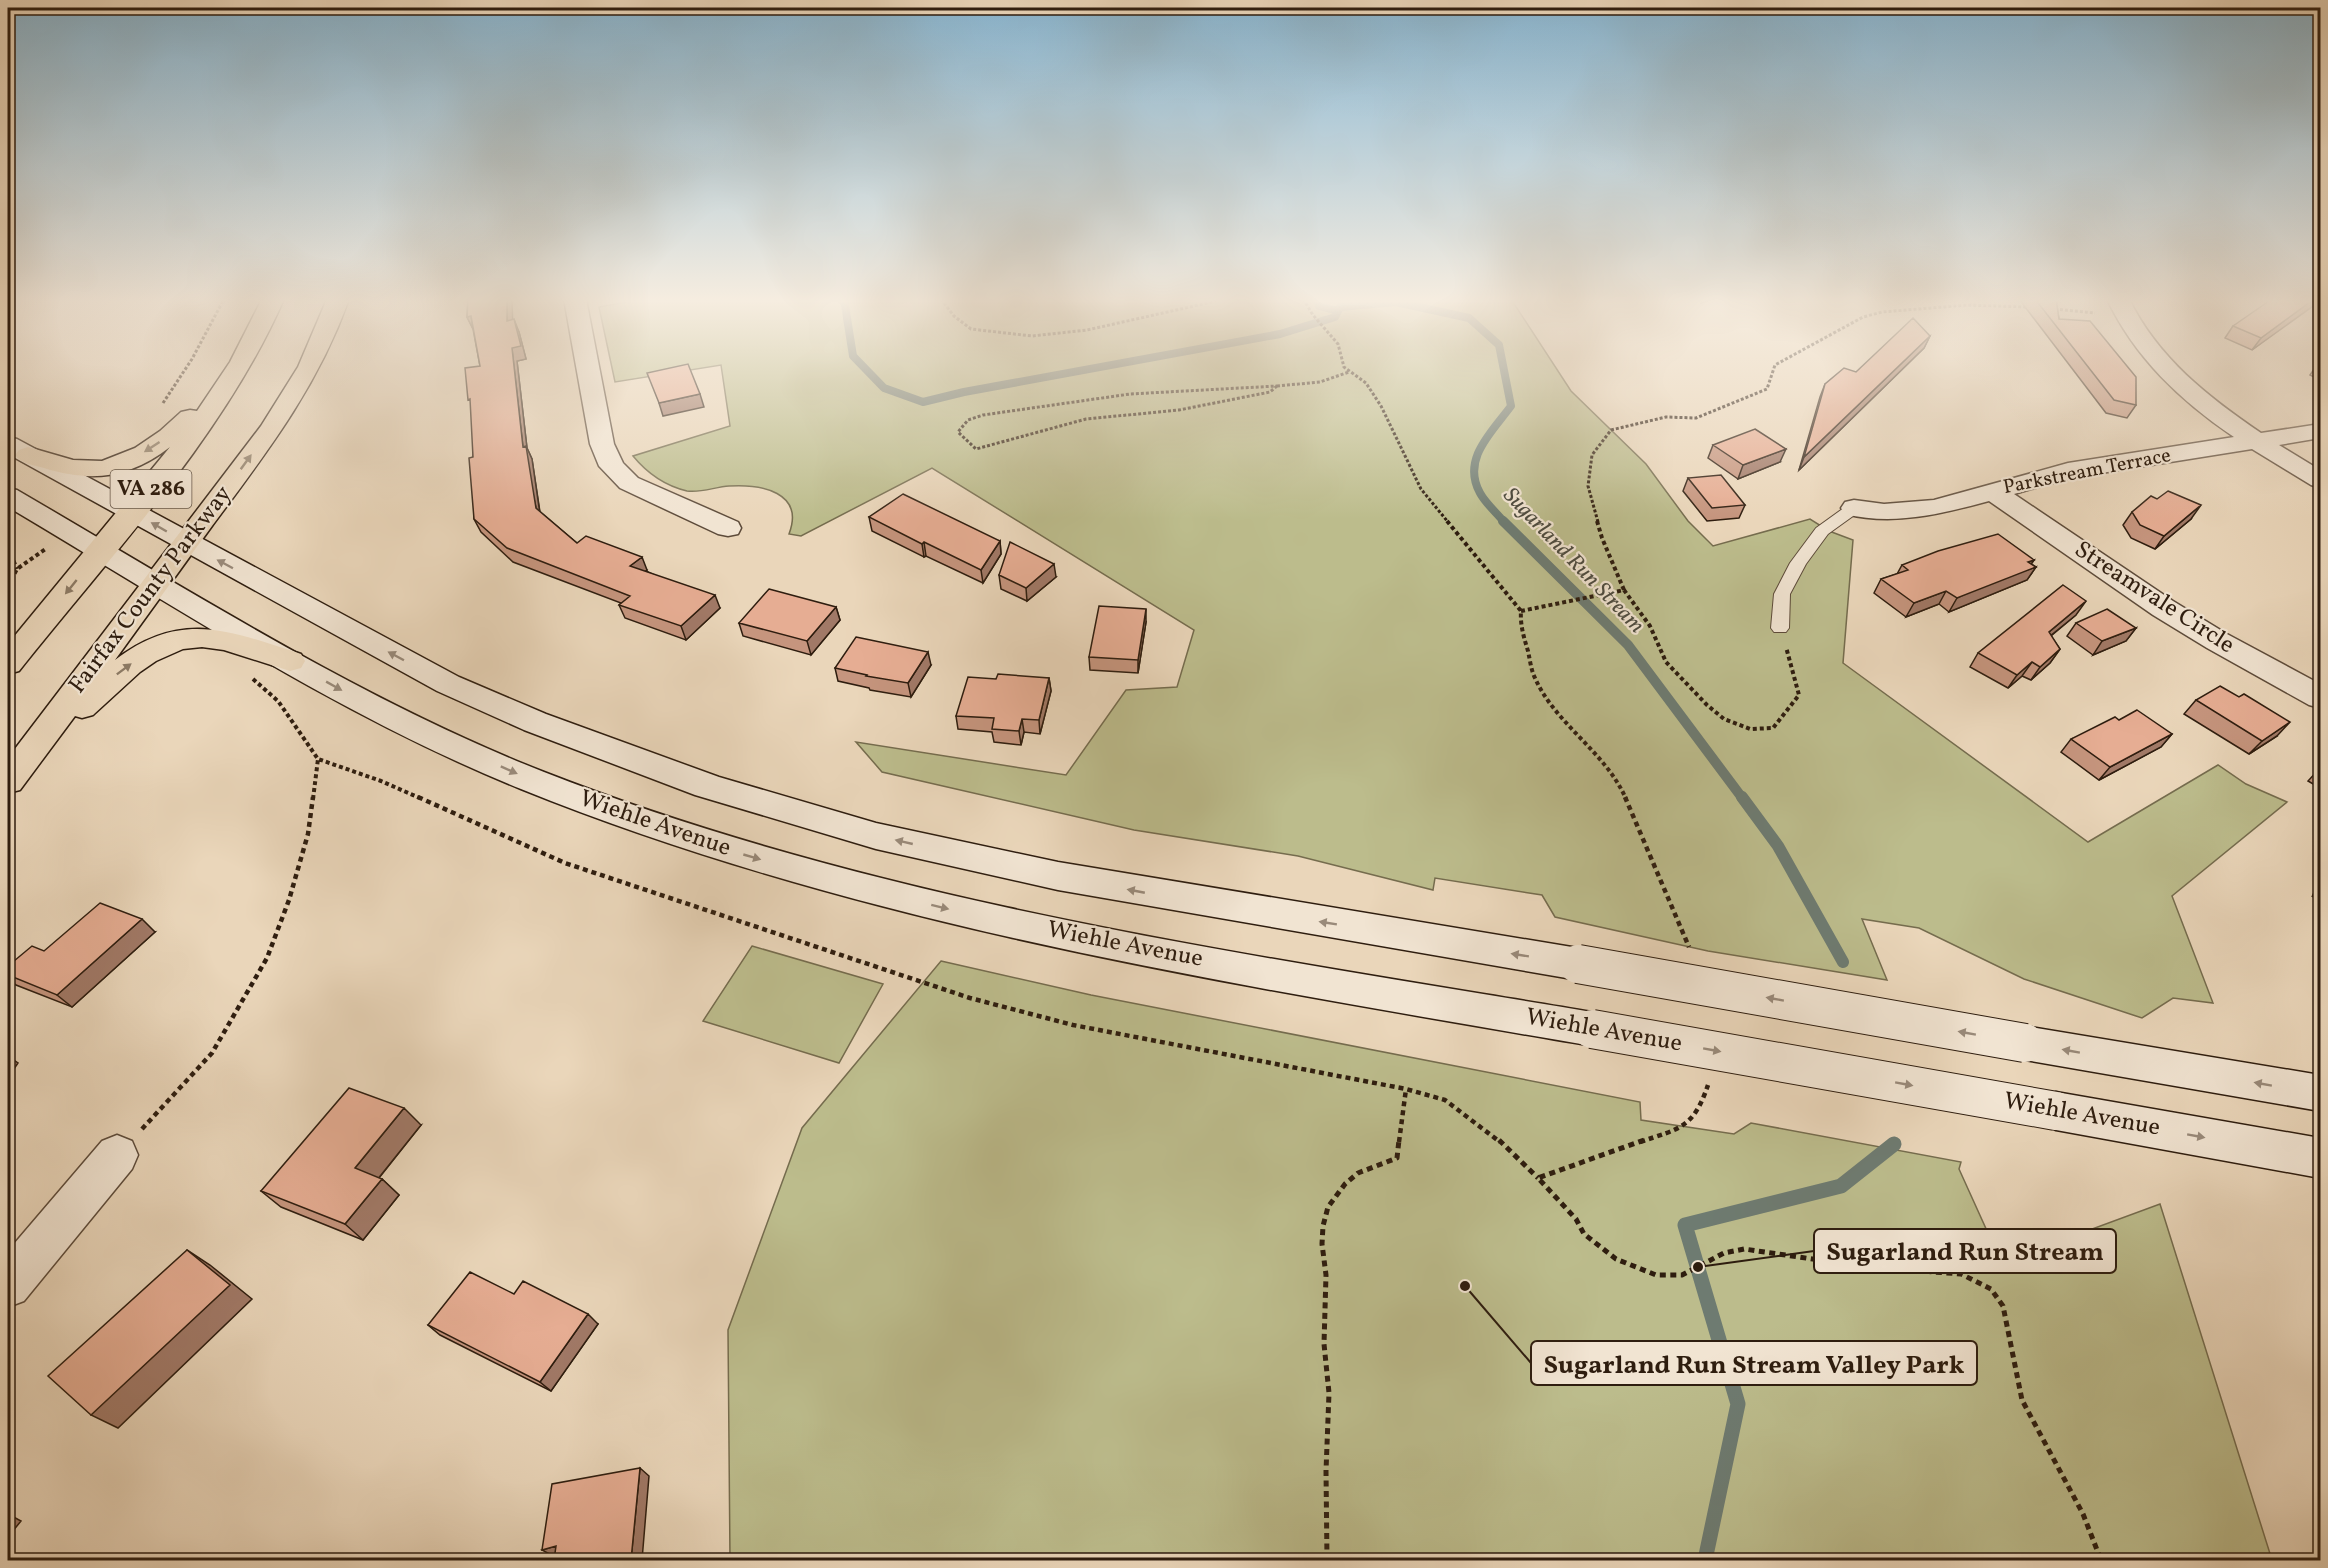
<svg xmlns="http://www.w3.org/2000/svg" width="2328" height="1568" font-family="Vollkorn,serif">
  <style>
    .green { fill: #bcbc8c; stroke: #756c4e; stroke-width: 1.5 }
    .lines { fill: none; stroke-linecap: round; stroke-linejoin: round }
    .stream-far3 { stroke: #6e7b71; stroke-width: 8 }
    .stream-far2 { stroke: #6e7b71; stroke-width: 10 }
    .stream-far1 { stroke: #6e7b71; stroke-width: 12 }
    .stream { stroke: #6e7b71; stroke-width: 15 }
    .service-casing { stroke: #5d4b3a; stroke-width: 2 }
    .minor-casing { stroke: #5d4b3a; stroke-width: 3 }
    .secondary-casing { stroke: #2e1d0f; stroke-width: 3 }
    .trunk-casing { stroke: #2e1d0f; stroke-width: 3 }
    .path-far3 { stroke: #2e1d0f; stroke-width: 3; stroke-dasharray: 3 2; stroke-linecap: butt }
    .path-far2 { stroke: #2e1d0f; stroke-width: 4; stroke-dasharray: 4 3; stroke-linecap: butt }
    .path-far1 { stroke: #2e1d0f; stroke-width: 4.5; stroke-dasharray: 5 4; stroke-linecap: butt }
    .path { stroke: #2e1d0f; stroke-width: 5; stroke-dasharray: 6 4.5; stroke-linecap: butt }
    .service { fill: #f1e4d2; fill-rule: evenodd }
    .minor { fill: #f1e4d2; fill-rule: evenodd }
    .secondary { fill: #f1e4d2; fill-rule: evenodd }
    .trunk { fill: #ead6ba; fill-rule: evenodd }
    .secondary-bridge-casing { stroke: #2e1d0f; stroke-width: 40; stroke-linecap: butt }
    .secondary-bridge { stroke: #f1e4d2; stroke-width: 38 }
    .wall { fill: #c6957e; stroke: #2e1d0f; stroke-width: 1.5 }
    .shaded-wall { fill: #a17967; stroke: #2e1d0f; stroke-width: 1.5 }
    .building { fill: #e6ad93; stroke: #2e1d0f; stroke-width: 1.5 }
    .oneway { fill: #8c7a64 }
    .oneway2 { fill: #998a7a }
    .labels { text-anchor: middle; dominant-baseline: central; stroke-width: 4.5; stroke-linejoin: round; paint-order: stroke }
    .far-street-label { font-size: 20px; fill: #2e1d0f; stroke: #f1e4d2 }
    .shield { fill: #f1e4d2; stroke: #68594a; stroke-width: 1.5 }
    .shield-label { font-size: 22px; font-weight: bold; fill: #2e1d0f }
    .far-water-label { font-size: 22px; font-style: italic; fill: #4e4c40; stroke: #f1e4d2 }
    .street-label { font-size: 24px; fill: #2e1d0f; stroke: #f1e4d2 }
    .leader { fill: none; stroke: #2e1d0f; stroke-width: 2 }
    .callout-dot { fill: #2e1d0f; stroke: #f1e4d2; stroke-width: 2 }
    .callout { fill: #f1e4d2; stroke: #2e1d0f; stroke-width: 2 }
    .callout-label { font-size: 26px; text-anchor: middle; font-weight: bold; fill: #2e1d0f }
  </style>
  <rect width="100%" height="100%" fill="#ead6ba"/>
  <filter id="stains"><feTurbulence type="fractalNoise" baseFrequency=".00333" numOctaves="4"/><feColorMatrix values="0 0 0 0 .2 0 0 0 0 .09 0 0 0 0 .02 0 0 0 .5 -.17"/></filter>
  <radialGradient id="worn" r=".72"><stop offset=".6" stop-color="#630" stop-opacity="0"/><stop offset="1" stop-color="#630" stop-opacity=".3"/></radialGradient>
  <path class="green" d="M643 299H1511L1571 391 1646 464 1688 521 1713 546 1810 519 1829 531 1853 540 1843 663 2088 842 2218 765 2246 784 2287 802 2172 896 2213 1003 2173 998 2142 1018 2024 979 1919 928 1862 919 1887 980 1708 951 1555 917 1542 895 1435 878 1433 890 1298 856 1134 830 882 772 856 742 1066 775 1126 690 1177 687 1194 630 932 468 801 536 789 534C805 492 761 484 729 486 715 487 701 493 687 491 666 486 647 473 633 456L730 426 721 365 615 382 599 307Z
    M752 946 883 984 839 1063 703 1021Z
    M941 961 1091 995 1640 1102 1641 1120 1734 1134 1751 1123 1961 1162 1959 1169 1988 1233 2057 1242 2160 1204 2272 1560H730L728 1330 802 1128Z"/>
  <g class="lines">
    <path class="stream-far3" d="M844 299 853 356 884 388 923 402 964 392 1280 334 1335 317 1340 307 1396 302 1469 318 1499 345 1511 406C1492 432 1461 459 1480 493 1486 504 1497 513 1504 522
      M1318 299 1319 306 1338 311"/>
    <path class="stream-far2" d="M1503 521 1628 645 1743 799"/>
    <path class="stream-far1" d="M1742 797 1778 846 1843 962"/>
    <path class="stream" d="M1705 1560 1738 1404 1685 1225 1841 1186 1894 1144"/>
    <g class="service-casing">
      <path id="service" d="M1854 503 1860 505 1862 508 1860 511 1828 534 1806 564 1790 594 1789 628 1786 632H1774L1771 628 1774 594 1790 563 1816 528 1848 505Z"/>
    </g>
    <g class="minor-casing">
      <path id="minor" d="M564 299H586L614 444 623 463 638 478 738 522 741 528 738 534 728 536 718 534 620 488 599 466 590 444Z
        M2107 299H2129C2158 358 2208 397 2261 433L2320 424V438L2279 445 2320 470V488L2311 485 2252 449 2070 478 2014 494 2173 601 2227 634 2320 684V708L2309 705 2207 648 2153 615 1989 501C1941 514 1894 526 1845 514L1841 508 1845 502 1854 500 1884 504 1934 500 2068 463 2234 437C2181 401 2135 358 2107 299Z
        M117 1135 132 1141 138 1155 132 1169 24 1301 8 1307V1251L102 1141Z"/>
    </g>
    <g class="secondary-casing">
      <path id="secondary" d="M8 437 17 439 459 677 546 714 719 777 876 823 1058 862 1578 948 1591 953 1597 964 1591 975 1578 980 1058 890 876 849 695 795 524 730 437 691 8 454Z
        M8 488 17 490C187 589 361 700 544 772 880 903 1238 953 1592 1012L1606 1017 1611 1029 1606 1041 1592 1046C1228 983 866 928 521 789 340 716 175 606 8 507Z
        M2025 1026 2320 1075V1111L2025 1060 2011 1055 2005 1043 2011 1031Z
        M2056 1092 2320 1138V1178L2056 1130 2042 1124 2036 1111 2042 1098Z"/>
    </g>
    <g class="trunk-casing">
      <path id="trunk" d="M262 299H284C224 436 111 555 19 671L8 674V644L170 447C130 478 92 483 44 468 34 465 21 464 15 455L19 450 28 447 73 460 102 461 135 448 160 431 181 412 190 410 197 411 230 362Z
        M327 299H349C317 388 267 452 212 526 179 571 147 616 115 660 181 609 230 631 301 654L305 661 301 668 290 671 224 650 202 647 183 649 156 661 140 672 93 715 82 718 75 716 20 790 8 793V758L261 426 298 367Z"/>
    </g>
    <path class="path-far3" d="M941 299 954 316 971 329 1032 336 1087 330 1225 299
      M1303 299 1313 315 1338 344 1344 367 1366 383 1381 406 1421 489 1448 522
      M2055 309 2095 313
      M1277 386 1270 392 1179 410 1086 419 976 449 958 432 968 420 983 415 1130 394Z
      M1277 386 1320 382 1349 372
      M163 403 192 359 224 299
      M1598 522 1588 486 1592 455 1611 430 1666 417 1696 418 1767 389 1775 365 1863 317 1882 312 1966 305 2030 307"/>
    <path class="path-far2" d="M1447 521 1521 611C1520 625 1524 638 1528 651 1530 660 1531 670 1535 678 1555 724 1606 752 1626 799
      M1597 521 1602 538 1624 590
      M8 548 17 569
      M8 586 17 569 47 548
      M1521 611 1624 590 1650 626 1666 662 1707 705 1724 719 1750 729 1773 728 1799 695 1786 647
      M253 679 278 701 318 759 381 781 422 799
      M313 799 318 759"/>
    <path class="path-far1" d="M418 797 565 863 970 998 1073 1025 1406 1089 1445 1100 1500 1142
      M1625 797 1689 947
      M142 1129 212 1053 267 958 289 900 308 834 313 797
      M1399 1142 1406 1089
      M1640 1142C1680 1128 1693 1129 1708 1085"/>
    <path class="path" d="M1499 1140 1538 1178
      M1644 1140 1538 1178 1576 1219 1584 1234 1616 1259 1656 1275H1682L1724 1253 1744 1249 1867 1267 1961 1274 1991 1289 2003 1306 2022 1400 2083 1514 2101 1560
      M1327 1560 1326 1471 1329 1393 1324 1344 1326 1275 1322 1244 1323 1226 1328 1207 1345 1184 1358 1173 1397 1158 1399 1140"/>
    <use href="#service" class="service"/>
    <use href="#minor" class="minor"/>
    <use href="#secondary" class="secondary"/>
    <use href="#trunk" class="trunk"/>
    <g class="secondary-bridge-casing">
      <path id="secondary-bridge" d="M1578 964 2025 1043
        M1592 1029 2056 1111"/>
    </g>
    <use href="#secondary-bridge" class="secondary-bridge"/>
  </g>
  <path class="wall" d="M468 299H512V320L519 332 526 359 517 361 527 448 532 459 540 512 577 543 647 570 646 571 720 608 686 640 625 618 619 605 621 603 513 562 481 532 474 519 473 457 480 366 473 329 467 317Z
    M2019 299H2056L2059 319 2136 405 2127 418 2106 413Z
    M2320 299 2252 350 2225 338 2233 326Z
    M1930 336 1924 348 1799 470 1820 397 1825 384 1856 372Z
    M2319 362H2320V380L2310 375Z
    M1713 445 1780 462 1738 479 1708 458Z
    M1688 478 1745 505 1739 518 1707 521 1683 491Z
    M2132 512 2191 519 2155 549 2131 538 2123 525Z
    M869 517 1000 541 1001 554 983 583 926 556 924 557 872 531Z
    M2034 560 2031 564 2036 567 2027 580 1949 612 1939 604 1906 617 1874 593 1881 579 1897 574 1902 565Z
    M999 575 1056 577 1027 601 1001 589Z
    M836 607 840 620 811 655 743 636 739 623Z
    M2076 615 2051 636 2060 649 2050 663 2031 680 2022 676 2008 688 1970 667 1978 653Z
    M1146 622 1138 673 1090 670 1089 657Z
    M2076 623 2136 628 2126 641 2093 655 2067 636Z
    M931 665 911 697 870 690 869 688 838 681 835 668Z
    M1049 678 1051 691 1040 734 1024 732 1021 745 994 742 992 732 958 729 956 716 996 679Z
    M2196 700 2277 736 2249 754 2184 714Z
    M2119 720 2172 734 2161 747 2099 780 2061 752 2071 739Z
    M2320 768V788L2308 781Z
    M2320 878V890L2312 897Z
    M155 932 72 1007 16 985 8 978V966L44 951Z
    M421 1125 379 1178 382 1179 399 1195 363 1240 281 1207 261 1191Z
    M514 1294 598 1324 551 1391 440 1335 428 1325Z"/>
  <path class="shaded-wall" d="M507 299H512L513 333 507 321Z
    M1702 299H1714L1701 303Z
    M2314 299H2320V301L2252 350 2261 338Z
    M471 316 473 329 467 317Z
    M514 319 519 332 526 359 517 361 527 448 532 459 541 521 536 508 523 447 512 348Z
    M1930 336 1924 348 1799 470 1804 457Z
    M700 394 704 407 663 416 659 403Z
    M1786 449 1780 462 1738 479 1743 465Z
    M2201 505 2191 519 2155 549 2164 536Z
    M1000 541 1001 554 983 583 981 570Z
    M924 542 926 556 924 557 922 544Z
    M642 557 647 570 635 579 630 566Z
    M2034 560 2027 570 2036 567 2027 580 1949 612 1957 598 2028 562Z
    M1054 564 1056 577 1027 601 1026 588Z
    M1946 591 1939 604 1906 617 1914 603Z
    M715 595 720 608 686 640 681 626Z
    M2086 601 2076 615 2039 645 2049 632Z
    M836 607 840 620 811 655 807 641Z
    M1146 609V622L1138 673V660Z
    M2136 628 2126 641 2093 655 2102 641Z
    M2060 649 2050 663 2031 680 2040 667Z
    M928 652 931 665 911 697 908 683Z
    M2032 662 2022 676 2008 688 2017 675Z
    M1049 678 1051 691 1040 734 1039 720Z
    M1022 719 1024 732 1021 745 1019 731Z
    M2290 722 2277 736 2249 754 2262 741Z
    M2172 734 2161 747 2099 780 2110 767Z
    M142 919 155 932 72 1007 57 995Z
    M8 1056 18 1063 8 1078Z
    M404 1108 421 1125 373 1185 355 1168Z
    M382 1179 399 1195 363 1240 345 1224Z
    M187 1250 210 1265 252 1299 118 1428 91 1415Z
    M588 1314 598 1324 551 1391 540 1382Z
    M640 1468 649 1476 642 1560H631Z
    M8 1514 21 1521 8 1537Z
    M556 1546 567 1553 553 1556 542 1550Z"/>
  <path class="building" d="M468 299H507V321L514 319 521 346 512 348 523 447 526 446 536 508 577 543 586 536 642 557 630 566 715 595 681 626 619 605 630 596 507 548 474 519 469 458 473 457 470 399 468 400 465 368 480 366 471 316 467 317Z
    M2035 299H2056L2059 319 2090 321 2136 377V405L2114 400Z
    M2272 299H2314L2261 338 2233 326Z
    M1913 318 1930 336 1804 457 1825 384 1844 368 1856 372Z
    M688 364 700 394 659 403 647 373Z
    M1755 429 1786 449 1743 465 1713 445Z
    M1721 475 1745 505 1712 508 1688 478Z
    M2168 491 2201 505 2164 536 2140 525 2132 512 2151 496 2157 499Z
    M903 494 1000 541 981 570 924 542 922 544 869 517Z
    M1998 534 2034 560 2028 562 2036 567 1957 598 1946 591 1914 603 1881 579 1908 570 1902 565 1938 551Z
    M1010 542 1054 564 1026 588 999 575Z
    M2063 585 2086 601 2049 632 2060 649 2040 667 2032 662 2017 675 1978 653Z
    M769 589 836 607 807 641 739 623Z
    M1099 606 1146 609 1138 660 1089 657Z
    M2107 609 2136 628 2102 641 2076 623Z
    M856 637 928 652 908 683 866 676 867 675 835 668Z
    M998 674 1049 678 1039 720 1022 719 1019 731 992 729 994 718 956 716 968 677 996 679Z
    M2220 686 2239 697 2244 694 2290 722 2262 741 2196 700Z
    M2137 710 2172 734 2110 767 2071 739 2115 717 2119 720Z
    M100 903 142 919 57 995 8 975V966L32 946 44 951Z
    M349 1088 404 1108 355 1168 382 1179 345 1224 261 1191Z
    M187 1250 230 1285 91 1415 48 1376Z
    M470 1272 514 1294 523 1281 588 1314 540 1382 428 1325Z
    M640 1468 631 1560H554L556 1546 542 1550 552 1484Z"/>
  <defs><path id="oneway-solid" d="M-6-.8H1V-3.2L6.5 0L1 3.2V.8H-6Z" transform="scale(1.5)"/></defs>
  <g class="oneway">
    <use href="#oneway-solid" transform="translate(152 447) rotate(147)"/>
    <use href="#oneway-solid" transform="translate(246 462) rotate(-54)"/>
    <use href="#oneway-solid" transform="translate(71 587) rotate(129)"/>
    <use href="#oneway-solid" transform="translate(124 669) rotate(-37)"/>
  </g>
  <g class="oneway2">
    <use href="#oneway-solid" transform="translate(159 527) rotate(-150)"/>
    <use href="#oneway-solid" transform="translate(225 564) rotate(-152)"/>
    <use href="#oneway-solid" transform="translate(396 656) rotate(-152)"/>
    <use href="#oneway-solid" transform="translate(334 686) rotate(29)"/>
    <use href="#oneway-solid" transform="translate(509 770) rotate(24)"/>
    <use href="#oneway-solid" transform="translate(904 842) rotate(-167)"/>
    <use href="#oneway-solid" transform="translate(752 857) rotate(16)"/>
    <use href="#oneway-solid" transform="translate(1136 891) rotate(-169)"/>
    <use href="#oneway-solid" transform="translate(940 907) rotate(14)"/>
    <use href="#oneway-solid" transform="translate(1328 923) rotate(-171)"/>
    <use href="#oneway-solid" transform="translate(1520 955) rotate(-171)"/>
    <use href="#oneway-solid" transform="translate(1775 999) rotate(-170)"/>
    <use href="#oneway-solid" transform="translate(1967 1033) rotate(-170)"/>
    <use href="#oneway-solid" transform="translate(1712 1050) rotate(10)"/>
    <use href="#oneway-solid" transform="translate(2071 1051) rotate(-170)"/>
    <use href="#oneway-solid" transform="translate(1904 1084) rotate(10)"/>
    <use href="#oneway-solid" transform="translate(2263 1084) rotate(-170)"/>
    <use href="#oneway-solid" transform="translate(2196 1136) rotate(10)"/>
  </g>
  <linearGradient id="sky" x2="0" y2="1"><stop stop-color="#88b6d2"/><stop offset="0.58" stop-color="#f6ede0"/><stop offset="1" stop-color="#f6ede0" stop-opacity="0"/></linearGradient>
  <rect width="2328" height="519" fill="url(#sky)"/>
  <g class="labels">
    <g class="far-street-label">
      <text transform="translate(2087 472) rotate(-11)">Parkstream Terrace</text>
    </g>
    <rect class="shield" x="110.5" y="470" width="81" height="38" rx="4.5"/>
    <g class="shield-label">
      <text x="151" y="489">VA 286</text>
    </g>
    <g class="far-water-label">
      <text transform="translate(1573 561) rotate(46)">Sugarland Run Stream</text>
    </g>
    <g class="street-label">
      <text transform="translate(151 590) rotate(-53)">Fairfax County Parkway</text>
      <text transform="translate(2154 598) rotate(33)">Streamvale Circle</text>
      <text transform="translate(655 824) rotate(19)">Wiehle Avenue</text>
      <text transform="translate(1125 945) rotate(11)">Wiehle Avenue</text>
      <text transform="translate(1604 1031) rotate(10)">Wiehle Avenue</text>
      <text transform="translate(2082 1115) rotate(10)">Wiehle Avenue</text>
    </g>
  </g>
  <path class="leader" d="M1698 1267L1814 1251M1465 1286L1531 1363"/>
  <g class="callout-dot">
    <circle cx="1698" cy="1267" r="6"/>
    <circle cx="1465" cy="1286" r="6"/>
  </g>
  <g class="callout">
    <rect x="1814" y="1229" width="302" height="44" rx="6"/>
    <rect x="1531" y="1341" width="446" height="44" rx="6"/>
  </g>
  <g class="callout-label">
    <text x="1965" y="1260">Sugarland Run Stream</text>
    <text x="1754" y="1373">Sugarland Run Stream Valley Park</text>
  </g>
  <rect width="2328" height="1568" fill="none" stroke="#ead6ba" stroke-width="30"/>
  <rect x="9" y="9" width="2310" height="1550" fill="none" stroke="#2e1d0f" stroke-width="3"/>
  <rect x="15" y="15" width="2298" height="1538" fill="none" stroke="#2e1d0f" stroke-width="1.5"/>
  <rect width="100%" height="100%" filter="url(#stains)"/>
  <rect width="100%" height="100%" fill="url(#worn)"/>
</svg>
